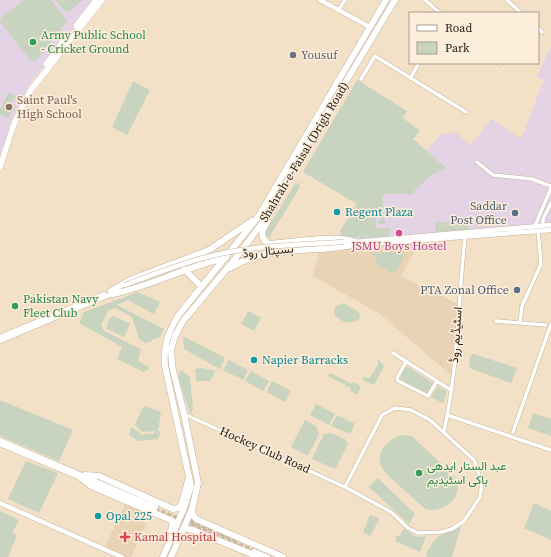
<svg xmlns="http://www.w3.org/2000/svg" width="551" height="557" font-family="'Source Serif 4',Vazirmatn,serif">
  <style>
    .built { fill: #e9d3b4 }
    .education { fill: #e3d3e5 }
    .green { fill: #c8d4bf }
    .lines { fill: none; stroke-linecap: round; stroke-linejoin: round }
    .secondary-tunnel { stroke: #cabaa4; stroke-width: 4.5; stroke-dasharray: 4.5 2; stroke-linecap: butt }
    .street-casing { stroke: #c5b49c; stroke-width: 4.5 }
    .secondary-casing { stroke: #c5b49c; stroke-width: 5.5 }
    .primary-casing { stroke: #c5b49c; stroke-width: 6 }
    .highway-casing { stroke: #c5b49c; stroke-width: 7 }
    .street { stroke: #fff; stroke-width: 3.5 }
    .secondary { stroke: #fff; stroke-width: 4.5 }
    .primary { stroke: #fff; stroke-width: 5.5 }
    .highway { stroke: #fff; stroke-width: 6 }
    .secondary-bridge-casing { stroke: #c5b49c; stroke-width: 5.5; stroke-linecap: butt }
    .secondary-bridge { stroke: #fff; stroke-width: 4.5 }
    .leisure-dot { fill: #2e9e5b; stroke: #fceeda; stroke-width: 1.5 }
    .worship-dot { fill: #6b7280; stroke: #fceeda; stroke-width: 1.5 }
    .education-dot { fill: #8d6e63; stroke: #fceeda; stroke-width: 1.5 }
    .culture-dot { fill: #0f9aa8; stroke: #fceeda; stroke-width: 1.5 }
    .service-dot { fill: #5c6f8a; stroke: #fceeda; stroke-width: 1.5 }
    .hotel-dot { fill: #d1479c; stroke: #fceeda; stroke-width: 1.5 }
    .health-dot { fill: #e0444e; stroke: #fceeda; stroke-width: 1.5 }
    .labels { text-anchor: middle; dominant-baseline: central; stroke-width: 3; stroke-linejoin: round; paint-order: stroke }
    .leisure-label { font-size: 12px; fill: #27864d; stroke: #fceeda; text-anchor: start }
    .worship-label { font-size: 12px; fill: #5b616d; stroke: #fceeda; text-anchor: start }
    .education-label { font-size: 12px; fill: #785e54; stroke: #fceeda; text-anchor: start }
    .street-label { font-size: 12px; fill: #292219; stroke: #fceeda }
    .service-label { font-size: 12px; fill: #4e5e75; stroke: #fceeda; text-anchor: end }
    .culture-label { font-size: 12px; fill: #0d838f; stroke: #fceeda; text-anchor: start }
    .hotel-label { font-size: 12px; fill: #b23c85; stroke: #fceeda }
    .health-label { font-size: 12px; fill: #be3a42; stroke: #fceeda; text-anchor: start }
  </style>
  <rect width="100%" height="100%" fill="#f2e0c7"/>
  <path class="built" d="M420 241 401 276 458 304 453 377 380 314 313 276 320 249Z
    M126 502 149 511 144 523 146 524 131 557H122L104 549Z"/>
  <path class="education" d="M0 0H95L28 87 13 118 0 156Z
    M551 45V225L356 242V238L389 175 425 152 442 134 455 132 470 145 492 119 521 139 544 80 537 77Z"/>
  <path class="green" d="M24 0H51L67 21 36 61H31L0 22 1 18Z
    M55 0H83L70 11 66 12Z
    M357 80 407 111 403 118 420 131 413 139 446 168 430 176 414 191V194H385L382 198 385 224H378V221L381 220 380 209H376V227L378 229 389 228V236L360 238 359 236 356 238 342 240 340 231 357 204 303 172Z
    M133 81 150 90 127 135 112 127Z
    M8 93 16 96 11 103 16 106 8 118 0 115V110Z
    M299 183 300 187 270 236 272 239 265 235V232L295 184Z
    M467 220 468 230 436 233 435 223Z
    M400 252 405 255 396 272 391 273 378 266 376 258 370 253Z
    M138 292 160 302 154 314 128 300 117 305 164 329 159 338 153 339 151 342 148 341 147 344 139 339 132 317 115 308 108 311 101 325 104 331 141 349 138 361 150 368 144 372 117 359 122 347 79 323 84 312Z
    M343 303 359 312 360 318C352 326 340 322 334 314L335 307Z
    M248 311 261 318 254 331 241 324Z
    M114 316 130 324 124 337 106 328 110 318Z
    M183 336 225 358 220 369 184 349Z
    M474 354 517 368 511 383 469 368 470 356Z
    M378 359 384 366 374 385 362 380 364 377 370 378 378 364Z
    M229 360 248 370 243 380 223 370Z
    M408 367 434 384 428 394 400 379 404 368Z
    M201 368 215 371 210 381H196L195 369Z
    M181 370 190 377 193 408 191 414H190L178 377Z
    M251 371 269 381 263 391 245 381Z
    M330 373 352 384 354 382 361 386 357 395 350 391 351 388 328 376Z
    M272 381 291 391 285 402 267 392Z
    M438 386 447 391 443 403 431 397Z
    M0 400 73 430 59 461 0 436Z
    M316 404 335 414 329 425 310 415Z
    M145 406 161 412 158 431 161 432 158 439 138 441 129 435 131 428H133L143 436V434H154V431L142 432 135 425 142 409Z
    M533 413 551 419V436L528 428Z
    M337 415 355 424 350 434 331 426Z
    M305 420 316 426 319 434 308 456 291 447Z
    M331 433 345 439 348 444 335 469 312 459 324 434Z
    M402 435 412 436 416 440 455 477C465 497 444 514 425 509 416 500 388 477 382 468 374 453 389 438 402 435Z
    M26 461 58 473 39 513 8 499Z
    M378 478 415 514 409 524 369 487Z
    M534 503 551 511V540L524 528Z
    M0 511 19 520 12 533 17 535 8 557H0Z
    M370 515 377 517 379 520 370 536 363 532Z
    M461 526 452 557H427L426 555C437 531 440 538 461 526Z
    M404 528 414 536 426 537 420 552 395 541 396 536H400Z"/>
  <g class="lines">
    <path class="secondary-tunnel" d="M155 509 254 551
      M178 516 237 540"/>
    <g class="street-casing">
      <path id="street" d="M425 0 440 13
        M507 0 521 13
        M339 9 345 0
        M538 28 542 32
        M498 63 500 64
        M411 77 419 63
        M361 79 375 56 466 112
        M477 162 493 175 532 179 551 186
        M535 226 551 188
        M543 226V219L551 203
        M496 321 546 325
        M520 323 522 306 541 264 538 230
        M393 353 451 390
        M406 362 397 378 398 381 428 396 437 381
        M184 414 345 487 391 512 408 528 418 533 441 532 452 529 464 521 480 497 482 483 474 460 430 420 411 410 395 408 382 415 345 487
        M447 415 551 450
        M444 431C458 370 458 301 465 237
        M513 432 551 324"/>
    </g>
    <g class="secondary-casing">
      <path id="secondary" d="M320 0 370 27
        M354 242 551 225
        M381 243 551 230
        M0 337 104 294
        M0 341 114 293
        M0 440 156 507
        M0 444 155 509
        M0 503 122 557
        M254 551 268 557"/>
    </g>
    <g class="primary-casing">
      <path id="primary" d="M76 26 96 0
        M46 64 64 40
        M0 167 14 124 30 91 102 0"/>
    </g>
    <g class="highway-casing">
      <path id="highway" d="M268 221C262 230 259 237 268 244 292 243 335 234 356 242
        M230 268C267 244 316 254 357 244
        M184 269 202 287
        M111 291 130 280 209 250 252 221
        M113 294C152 286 187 266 226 258
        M85 475 99 476 173 509 179 508 182 503 189 477
        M81 478 91 486 173 521 171 531
        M192 509 193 515 196 519 283 557
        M185 528 193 530 259 557
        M163 557 184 508 191 486 165 366C163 346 168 333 178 316L258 217 386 0
        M171 557 192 509 198 483 184 414 172 366 171 350 175 336 183 321 235 259 272 210 295 166 395 0"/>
    </g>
    <use href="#street" class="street"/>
    <use href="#secondary" class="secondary"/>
    <use href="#primary" class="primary"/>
    <use href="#highway" class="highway"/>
    <g class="secondary-bridge-casing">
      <path id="secondary-bridge" d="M125 285C152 275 179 264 207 257 251 245 299 245 344 242"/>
    </g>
    <use href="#secondary-bridge" class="secondary-bridge"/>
  </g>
  <g class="leisure-dot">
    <circle cx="33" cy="42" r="4"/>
    <circle cx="15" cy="306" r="4"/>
    <circle cx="419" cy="473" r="4"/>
  </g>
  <circle class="worship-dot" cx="293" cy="55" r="4"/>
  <circle class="education-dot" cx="9" cy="107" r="4"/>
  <g class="culture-dot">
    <circle cx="337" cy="212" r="4"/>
    <circle cx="254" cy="360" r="4"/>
    <circle cx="98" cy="516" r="4"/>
  </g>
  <g class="service-dot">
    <circle cx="515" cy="213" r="4"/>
    <circle cx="517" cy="290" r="4"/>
  </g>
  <circle class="hotel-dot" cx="399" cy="233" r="4"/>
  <path class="health-dot" d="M123 531h4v4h4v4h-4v4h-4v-4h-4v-4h4z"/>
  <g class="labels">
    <g class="leisure-label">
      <text x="41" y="35">Army Public School<tspan x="41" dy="14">- Cricket Ground</tspan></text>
      <text x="23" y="299">Pakistan Navy<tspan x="23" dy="14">Fleet Club</tspan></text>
      <text x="427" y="466">عبد الستار ایدھی<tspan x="427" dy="14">ہاکی اسٹیدیم</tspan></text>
    </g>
    <g class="worship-label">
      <text x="301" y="55">Yousuf</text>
    </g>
    <g class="education-label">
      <text x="17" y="100">Saint Paul's<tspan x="17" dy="14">High School</tspan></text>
    </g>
    <g class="street-label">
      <text transform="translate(304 152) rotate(-59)">Shahrah-e-Faisal (Drigh Road)</text>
      <text transform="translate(268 251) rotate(-6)">ہسپتال روڈ</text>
      <text transform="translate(456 335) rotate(-86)">اسٹیڈیم روڈ</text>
      <text transform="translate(265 450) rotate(24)">Hockey Club Road</text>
    </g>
    <g class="service-label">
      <text x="507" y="206">Saddar<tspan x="507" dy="14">Post Office</tspan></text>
      <text x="509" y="290">PTA Zonal Office</text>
    </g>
    <g class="culture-label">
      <text x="345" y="212">Regent Plaza</text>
      <text x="262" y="360">Napier Barracks</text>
      <text x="106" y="516">Opal 225</text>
    </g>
    <g class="hotel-label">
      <text x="399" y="246">JSMU Boys Hostel</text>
    </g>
    <g class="health-label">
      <text x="134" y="537">Kamal Hospital</text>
    </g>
  </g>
  <rect x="409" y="12" width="130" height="52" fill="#fceeda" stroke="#a89c8d"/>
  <rect x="417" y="25" width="20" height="6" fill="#ffffff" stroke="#a89c8d"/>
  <text x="445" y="32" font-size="12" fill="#292219">Road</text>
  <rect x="417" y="42" width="20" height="12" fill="#c8d4bf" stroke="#a89c8d"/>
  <text x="445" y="52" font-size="12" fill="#292219">Park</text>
</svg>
